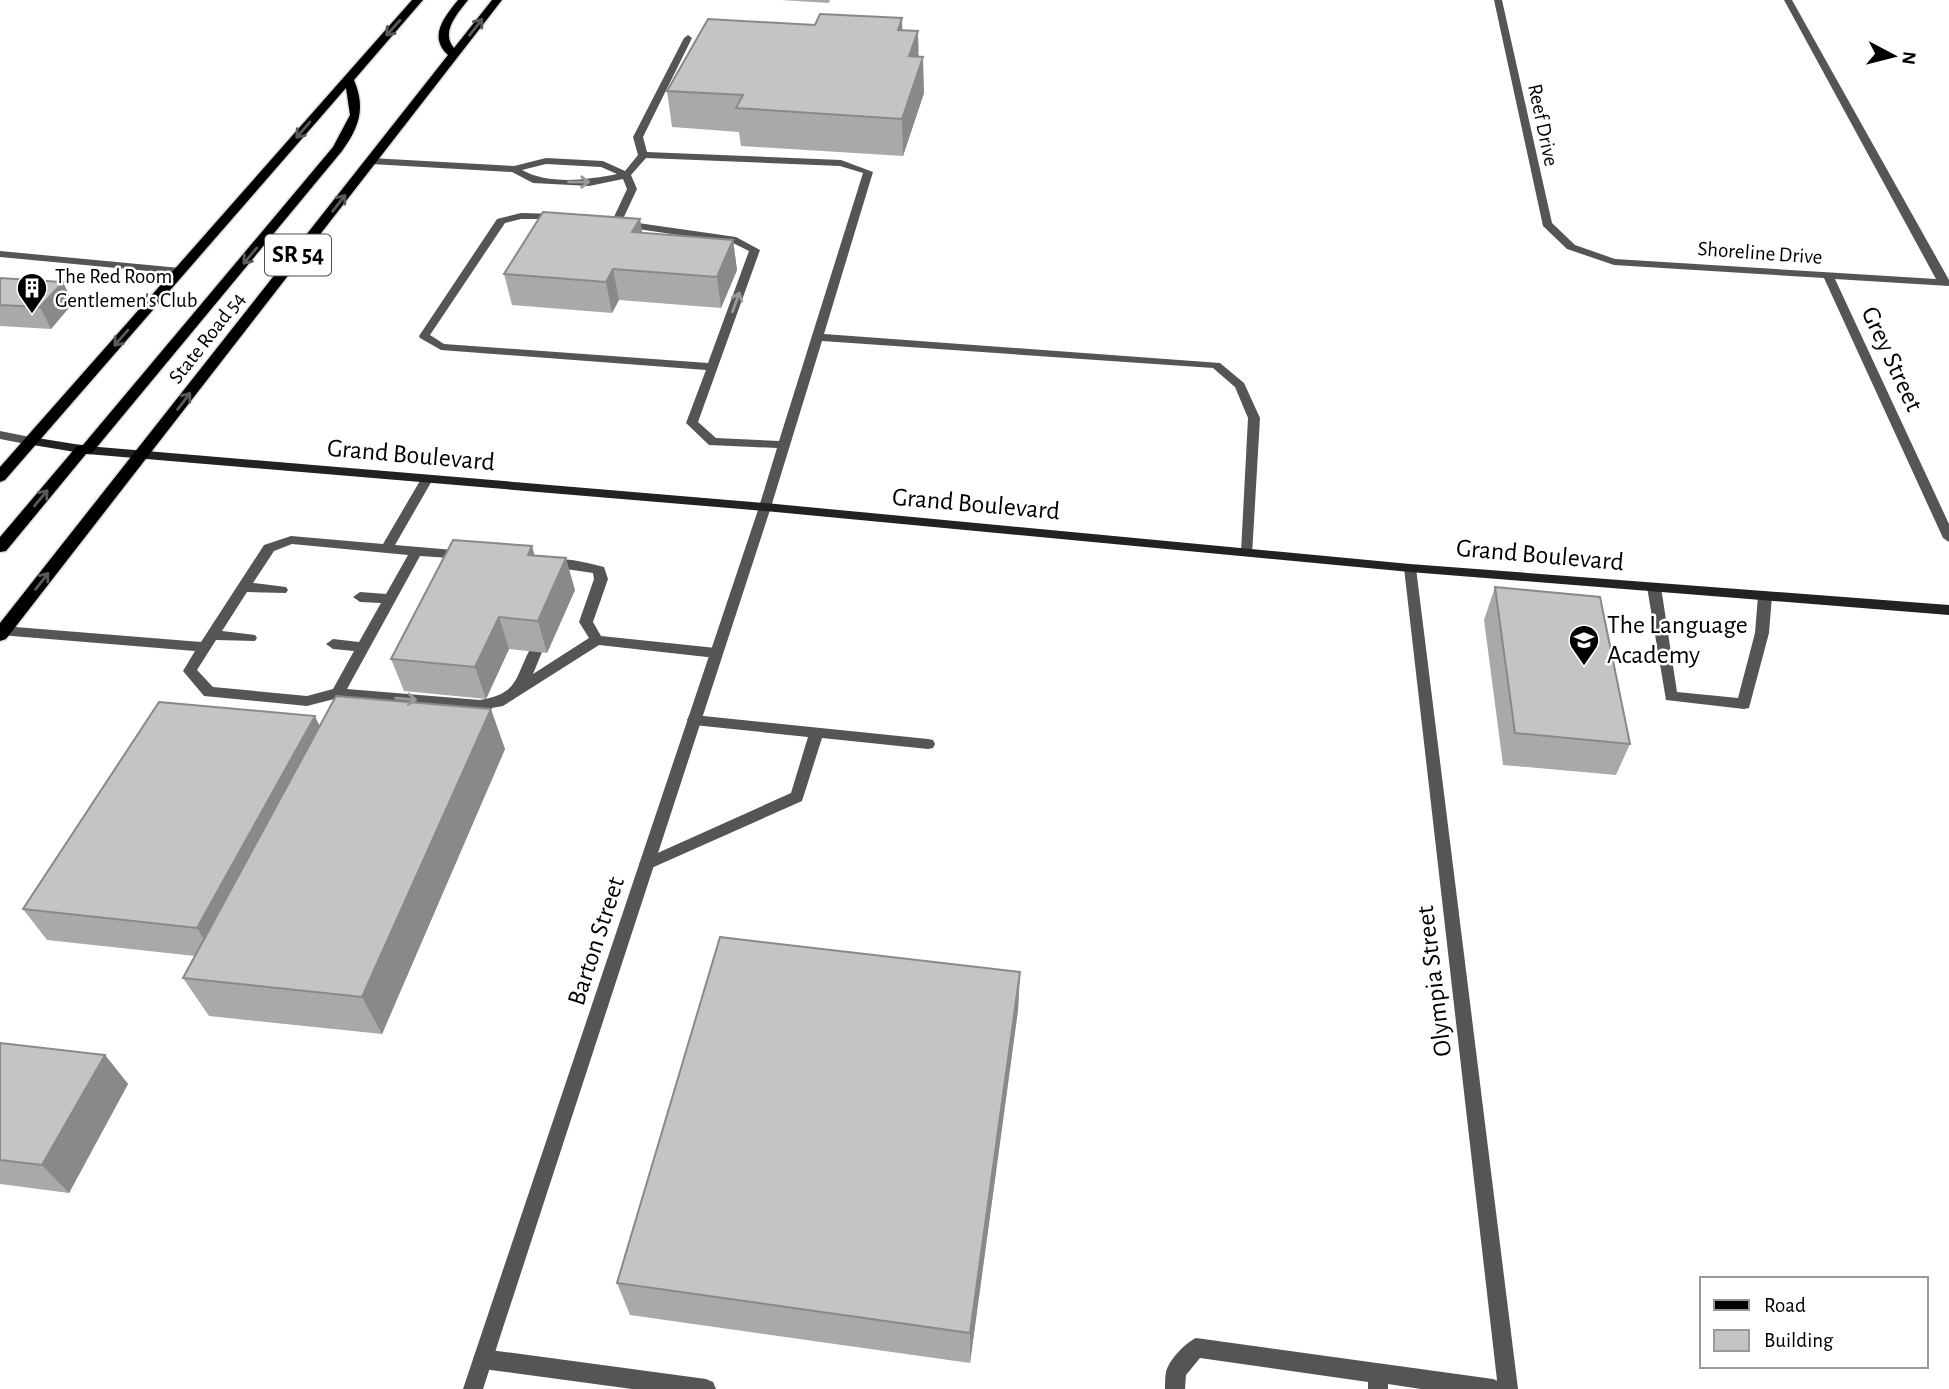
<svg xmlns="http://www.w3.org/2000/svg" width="1949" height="1389" font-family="'Alegreya Sans',sans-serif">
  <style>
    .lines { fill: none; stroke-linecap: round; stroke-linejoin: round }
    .primary-casing { stroke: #dbdbdb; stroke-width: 3 }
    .service { fill: #555; fill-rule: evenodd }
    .minor { fill: #555; fill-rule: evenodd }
    .tertiary { fill: #555; fill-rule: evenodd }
    .secondary { fill: #222; fill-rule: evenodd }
    .primary { fill: #000; fill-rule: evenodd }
    .wall { fill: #a9a9a9 }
    .shaded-wall { fill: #898989 }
    .building { fill: #c4c4c4; stroke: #898989; stroke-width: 2 }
    .oneway { stroke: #595959 }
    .oneway2 { stroke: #999 }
    .labels { text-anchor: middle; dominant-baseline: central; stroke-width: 5; stroke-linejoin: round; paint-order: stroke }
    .far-street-label { font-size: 21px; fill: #000; stroke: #fff }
    .far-poi-label { font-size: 21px; fill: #000; stroke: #fff; text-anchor: start }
    .shield { fill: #fff; stroke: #4c4c4c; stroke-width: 2 }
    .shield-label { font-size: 24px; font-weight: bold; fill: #000 }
    .street-label { font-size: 26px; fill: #000; stroke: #fff }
    .poi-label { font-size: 26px; fill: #000; stroke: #fff; text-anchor: start }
  </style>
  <rect width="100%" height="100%" fill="#fff"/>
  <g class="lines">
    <g class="primary-casing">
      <path id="primary" d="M412 0H423L354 80C366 109 359 127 342 151L92 453 86 454 6 551 0 552V537L77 446 83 445 333 147 350 115 346 88 5 480 0 482V467Z
        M458 0H468C458 13 440 32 454 48L492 0H502L6 639 0 641V623L448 55C428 37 444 17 458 0Z"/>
    </g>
    <path class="service" d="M688 35 692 38 643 137 647 152 841 160 873 172 824 334 1220 363 1244 383 1260 418 1252 555 1247 556 1241 552 1248 418 1235 387 1213 368 822 341 771 507 765 511 759 507 777 448 709 445 686 423 706 370 441 350 420 338 419 336 497 219 521 213 558 214 563 217 562 219H521L505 223 430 335 444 344 708 363 749 251 733 243 624 227 613 219 627 189 623 179 589 186 533 183 512 172 371 164 366 161 371 158 514 166 546 158 603 161 625 171 638 155 633 137 684 38ZM646 158 840 166 863 173 779 441 716 438 698 422 760 250 736 237 631 222 623 219 637 189 631 175ZM546 164 601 167 617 174C587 180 549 185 522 170Z
      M0 251 180 268 185 271 180 274 0 257Z
      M427 475 433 479 395 545 465 551 471 555 465 559 420 556 347 689 480 700C518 694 515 678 530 649H540L542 652 533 674 589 638 579 622 594 579 593 573 546 566 545 563C555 554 590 563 604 567L608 579 593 622 601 636 716 648 721 650 723 653 721 656 716 658 599 645 503 706 480 710 338 698 307 706 204 696 183 671 195 651 0 635V627L3 626 201 642 264 545 291 536 383 544 421 479ZM292 544 408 555 386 594 360 592 353 597 360 602 381 603 359 642 333 639 326 644 333 649 354 651 333 689 307 696 213 687 197 670 216 640 255 641 257 638 255 635 222 631 247 592 286 593 288 590 286 587 253 583 274 551Z
      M1654 583 1661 587 1677 692 1738 698 1755 633 1758 596 1765 591 1770 593 1772 596 1769 633 1749 708 1744 709 1666 700 1647 587Z
      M694 715 928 739 933 740 935 744 933 748 928 749 822 738 802 801 647 870 642 868 639 864 642 860 791 793 808 737 694 725 689 724 687 720 689 716Z
      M1196 1338 1493 1379 1500 1382 1503 1389H1421L1388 1384V1389H1368V1382L1200 1358 1186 1375 1185 1389H1165C1165 1383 1165 1377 1166 1372 1169 1360 1185 1343 1196 1338Z
      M483 1349 706 1379 713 1382 716 1389H632L483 1369 476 1366 473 1359 476 1352Z"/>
    <path class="minor" d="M1494 0H1502L1552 223 1575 245 1615 259 1936 279 1784 0H1792L1949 280V286L1835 279 1949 524V542L1943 538 1824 278 1614 265 1567 249 1543 226Z
      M765 503 771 507 483 1389H463L759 507Z
      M1410 564 1416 568 1518 1389H1498L1404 568Z"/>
    <path class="tertiary" d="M0 431 35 438 37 441 31 445 0 439Z"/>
    <path class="secondary" d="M31 437 87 446 765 503 1410 564 1949 605V615L1410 572 765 511 87 454 27 444 25 441Z"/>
    <use href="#primary" class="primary"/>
  </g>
  <path class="wall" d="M781 0H830L829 3Z
    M902 18V30L918 31V57L924 93 903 156 741 146 739 132 672 127 667 91 815 25Z
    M640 219 642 233 733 240 737 270 721 308 619 300 612 313 512 305 504 274Z
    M0 278 73 303 51 329 0 326Z
    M534 555 575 590 547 653 509 649 486 699 404 691 391 659Z
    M1495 587 1630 744 1616 775 1503 765 1484 620Z
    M319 726 505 749 382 1034 209 1016 183 978 195 956 47 940 23 909Z
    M1020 972 1018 1010 970 1363 630 1315 617 1283Z
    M0 1043 105 1055 128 1084 69 1193 0 1184Z"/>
  <path class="shaded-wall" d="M902 18 903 54 898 30Z
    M918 31 919 67 909 56Z
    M923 57 924 93 903 156 902 119Z
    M640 219 645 249 632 232Z
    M733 240 737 270 721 308 717 277Z
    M613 269 619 300 612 313 606 282Z
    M63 282 73 303 51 329 40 307Z
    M532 546 541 578 528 555Z
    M566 558 575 590 547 653 538 621Z
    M499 617 509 649 486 699 475 667Z
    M491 709 505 749 382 1034 362 997Z
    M315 716 330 748 216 958 197 928Z
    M1020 972 1018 1010 970 1363V1333Z
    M105 1055 128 1084 69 1193 42 1165Z"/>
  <path class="building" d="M820 14 902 18 898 30 918 31 909 56 923 57 902 119 736 108 743 95 667 91 708 19 815 25Z
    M543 212 640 219 632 232 733 240 717 277 613 269 606 282 504 274Z
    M0 278 63 282 40 307 0 305Z
    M453 540 532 546 528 555 566 558 538 621 499 617 475 667 391 659Z
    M1495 587 1600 597 1630 744 1515 733Z
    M336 696 491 709 362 997 183 978Z
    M159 702 315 716 197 928 23 909Z
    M720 937 1020 972 970 1333 617 1283Z
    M0 1043 105 1055 42 1165 0 1160Z"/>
  <defs><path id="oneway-shaft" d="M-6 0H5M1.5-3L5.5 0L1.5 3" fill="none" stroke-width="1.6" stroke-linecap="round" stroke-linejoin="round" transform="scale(1.75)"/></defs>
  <g class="oneway">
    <use href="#oneway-shaft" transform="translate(476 27) rotate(-52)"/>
    <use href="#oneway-shaft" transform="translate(393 28) rotate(132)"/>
    <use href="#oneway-shaft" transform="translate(303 130) rotate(131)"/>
    <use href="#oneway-shaft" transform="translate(339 203) rotate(-52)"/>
    <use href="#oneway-shaft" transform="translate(250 256) rotate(130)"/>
    <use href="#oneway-shaft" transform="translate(121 338) rotate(131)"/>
    <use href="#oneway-shaft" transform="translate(184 401) rotate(-52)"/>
    <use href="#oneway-shaft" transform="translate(41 498) rotate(-50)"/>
    <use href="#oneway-shaft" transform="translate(42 581) rotate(-52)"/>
  </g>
  <g class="oneway2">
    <use href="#oneway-shaft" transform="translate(579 182) rotate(1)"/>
    <use href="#oneway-shaft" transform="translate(736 302) rotate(-70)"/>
    <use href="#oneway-shaft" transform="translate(406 699) rotate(5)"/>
  </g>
  <defs>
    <g id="building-pin" transform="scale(1.575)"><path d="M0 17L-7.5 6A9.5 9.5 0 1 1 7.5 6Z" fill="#000" stroke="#fff"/><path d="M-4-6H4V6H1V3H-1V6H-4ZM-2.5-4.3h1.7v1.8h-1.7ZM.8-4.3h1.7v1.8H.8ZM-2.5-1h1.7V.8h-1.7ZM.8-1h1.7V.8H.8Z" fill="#fff"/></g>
    <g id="school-pin" transform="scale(1.575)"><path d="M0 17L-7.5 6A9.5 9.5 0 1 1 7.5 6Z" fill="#000" stroke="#fff"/><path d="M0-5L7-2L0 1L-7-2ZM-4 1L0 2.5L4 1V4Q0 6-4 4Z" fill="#fff"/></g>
  </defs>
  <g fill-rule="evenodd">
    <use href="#building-pin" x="32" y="288"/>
    <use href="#school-pin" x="1584" y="640"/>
  </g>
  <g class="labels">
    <g class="far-street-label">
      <text transform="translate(1543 125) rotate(78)">Reef Drive</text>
      <text transform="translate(1760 253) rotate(4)">Shoreline Drive</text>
      <text transform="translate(207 338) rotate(-52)">State Road 54</text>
    </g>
    <g class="far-poi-label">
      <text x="55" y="276">The Red Room<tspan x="55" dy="24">Gentlemen's Club</tspan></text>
    </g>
    <rect class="shield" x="265" y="234.5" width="66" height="41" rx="5"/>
    <g class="shield-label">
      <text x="298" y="255">SR 54</text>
    </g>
    <g class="street-label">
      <text transform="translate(1892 359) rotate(65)">Grey Street</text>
      <text transform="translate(411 455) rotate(5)">Grand Boulevard</text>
      <text transform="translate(976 504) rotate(5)">Grand Boulevard</text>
      <text transform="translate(1540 555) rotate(5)">Grand Boulevard</text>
      <text transform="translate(596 941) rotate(-72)">Barton Street</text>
      <text transform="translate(1434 981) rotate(-97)">Olympia Street</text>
    </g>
    <g class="poi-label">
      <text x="1607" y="625">The Language<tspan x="1607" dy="30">Academy</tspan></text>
    </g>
  </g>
  <rect x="1700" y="1277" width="228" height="91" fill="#ffffff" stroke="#999999" stroke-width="2"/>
  <rect x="1714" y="1300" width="35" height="10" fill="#000000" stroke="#999999" stroke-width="2"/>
  <text x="1764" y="1312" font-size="21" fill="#000000">Road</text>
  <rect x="1714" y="1330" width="35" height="21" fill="#c4c4c4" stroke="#999999" stroke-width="2"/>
  <text x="1764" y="1347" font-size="21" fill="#000000">Building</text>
  <g transform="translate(1893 56) rotate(97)" stroke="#ffffff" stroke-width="5" paint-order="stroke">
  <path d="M0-5L12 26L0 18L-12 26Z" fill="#000000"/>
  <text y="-10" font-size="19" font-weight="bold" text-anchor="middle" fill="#000000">N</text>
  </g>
</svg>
